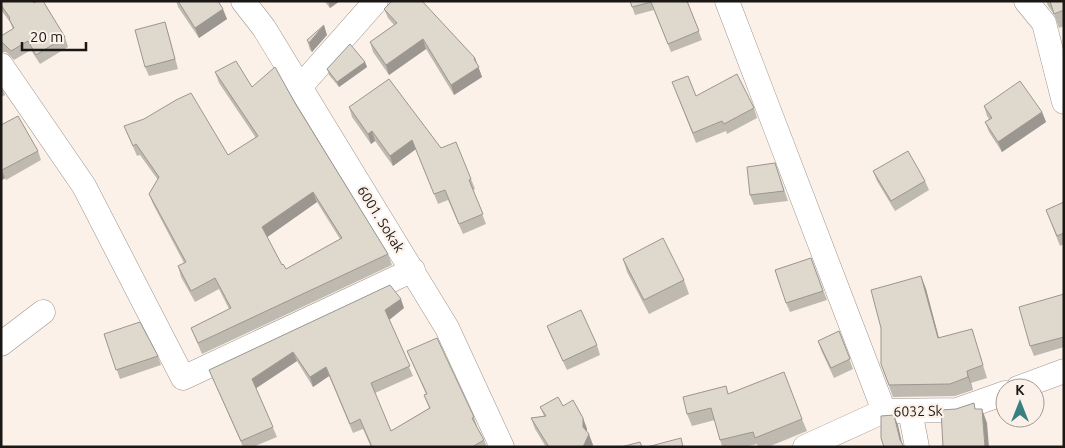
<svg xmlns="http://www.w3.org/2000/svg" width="1065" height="448" font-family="Ubuntu,sans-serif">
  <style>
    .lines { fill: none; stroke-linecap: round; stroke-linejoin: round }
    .minor-casing { stroke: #9e948d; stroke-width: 25 }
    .minor { stroke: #fff; stroke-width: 24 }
    .wall { fill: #bfbab0; fill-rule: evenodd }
    .shaded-wall { fill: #9b9790 }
    .building { fill: #ded8cd; stroke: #9b9790; fill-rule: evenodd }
    .labels { text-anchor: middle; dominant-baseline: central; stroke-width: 4.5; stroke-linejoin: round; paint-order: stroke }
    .street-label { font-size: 14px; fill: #1b1714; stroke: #fcf1e9 }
  </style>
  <rect width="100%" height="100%" fill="#fcf1e9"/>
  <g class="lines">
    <g class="minor-casing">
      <path id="minor" d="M243 1 264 28 447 328 502 447
        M727 1 884 411
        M1026 1 1044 23 1064 102
        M1 65 84 186 183 378 413 270
        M300 87 376 1
        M1 344 43 312
        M1018 388 1064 371
        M910 411 917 447
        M805 447 884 411 957 410 1005 393"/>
    </g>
    <use href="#minor" class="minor"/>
  </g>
  <path class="wall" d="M1 1 65 37 68 47 40 64 31 50 14 60 6 52H1V36L13 29 10 22 1 10Z
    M176 1H218L227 19 199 38 178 7Z
    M324 1H340L330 8Z
    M630 1H687L702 40 671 52 654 10 635 15Z
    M1046 1H1064V26L1059 28 1054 14 1048 6Z
    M384 9 475 58 482 77 454 95 426 49 389 75 373 52 370 42 394 25 388 18Z
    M165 22 168 32 178 69 149 76 145 67Z
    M327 35 312 52 310 50 307 40Z
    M365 62 367 67 339 87 329 75 327 69Z
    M215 72 295 103 388 254 392 265 202 354 191 328 229 309 219 289 195 302 181 277 178 266 184 263 153 204 149 194 158 180 140 155 137 156 124 126 228 155 256 138 219 83ZM317 202 340 239 286 269 282 265 267 237Z
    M1 85 5 95 1 97Z
    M676 92 754 108 757 118 727 134 726 131 696 143Z
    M984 106 1042 112 1046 122 1002 152 989 132 985 122 989 119 987 116Z
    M349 107 441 148 471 179 475 189 473 190 486 224 463 234 448 200 438 204 416 149 393 166 375 141 371 144 352 117Z
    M1 125 38 151 41 160 6 180 5 178 1 181Z
    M775 163 788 201 754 205 750 195Z
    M873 171 925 181 929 190 895 211 877 181Z
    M1064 202V244L1060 246 1046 210Z
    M811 258 827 300 790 312 786 303Z
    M623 259 684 280 689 294 649 314 627 272Z
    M921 276 926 289 939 338 972 329 987 378 971 383 973 390 955 396 893 397 881 364Z
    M1064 294V347L1034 356 1030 346Z
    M404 308 389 320 413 376 375 393 391 431 429 408 424 395 426 394 411 360 407 351 474 417 477 426V427L484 440 487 447H371L363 429 353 433 329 376 313 387 297 361 256 388 277 437 253 447H243L209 370Z
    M547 326 597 345 600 355 567 370 551 336Z
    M839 331 853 369 834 378 821 350 818 341Z
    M104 334 158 356 161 365 120 379Z
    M726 386 728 394 802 419 807 431 768 447H758L757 444 745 447H722L715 420 692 426 687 414Z
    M563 406 583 418 587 429V432L593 445 592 447H546L535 429 531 418 544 416 540 407Z"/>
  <path class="shaded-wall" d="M328 1H340L330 8Z
    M223 9 227 19 199 38 195 28Z
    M324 25 327 35 312 52 309 43Z
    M423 39 426 49 389 75 386 65Z
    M475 58 482 77 454 95 451 85Z
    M365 62 367 67 339 87 337 82Z
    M1042 112 1046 122 1002 152 998 142Z
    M372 131 375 141 371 144 368 134Z
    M412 140 416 149 393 166 390 156Z
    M1 168 5 178 1 181Z
    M313 192 317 202 266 238 262 227Z
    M921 276 926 289 942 350 938 338Z
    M401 299 404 308 389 320 385 310Z
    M293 352 297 361 255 389 252 379Z
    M326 367 329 376 313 387 310 377Z
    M967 371 971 383 973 390 968 377Z
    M982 409 987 423 989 447H985Z
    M894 415 898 425 903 447 900 440Z
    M583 418 587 429V439L583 427Z
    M589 434 593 445 592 447H583Z"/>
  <path class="building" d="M1 1H33L34 3 37 1H43L65 37 36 55 28 41 11 51 3 43H1V36L14 28 9 19 10 18 1 5Z
    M178 1H218L223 9 195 28Z
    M392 1H422L475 58 474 59 479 67 451 85 423 39 386 65 370 42 397 23 384 9Z
    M630 1H687L699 31 668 44 651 2 632 7Z
    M1050 1H1064V10L1054 14Z
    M165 22 175 59 145 67 135 30Z
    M324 25 309 43 307 40Z
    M350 44 365 62 337 82 327 69Z
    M236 61 252 87 275 67 295 103 388 254 198 343 191 328 231 308 215 278 191 291 178 266 186 262 149 194 159 177 136 144 133 146 124 126 144 119 176 100 191 93 228 155 258 136 215 72ZM313 192 342 238 286 269 283 264 282 265 262 227Z
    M737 74 754 108 724 124 722 121 693 133 672 82 688 76 696 96Z
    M389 79 441 148 456 142 471 179 469 180 483 214 459 224 445 190 434 194 412 140 390 156 372 131 368 134 349 107Z
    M1020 81 1042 112 998 142 985 122 992 118 984 106Z
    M18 116 38 151 2 170 1 168V125Z
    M908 151 925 181 891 201 873 171Z
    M775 163 784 191 750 195 747 167Z
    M1064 202V233L1057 236 1046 210Z
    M663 238 684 280 644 300 623 259Z
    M811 258 823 291 786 303 775 270Z
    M921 276 938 338 972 329 983 365 967 371 968 377 950 384 889 385 881 364V328L871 290Z
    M390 285 401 299 385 310 410 366 371 383 391 431 430 408 424 395 427 394 407 351 437 338 474 417 472 418 484 440 472 447H372L360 419 350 424 326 367 310 377 293 352 252 379 273 427 241 441 209 370Z
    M1064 294V337L1030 346 1019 307Z
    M581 310 597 345 563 361 547 326Z
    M140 322 158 356 116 370 104 334Z
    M839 331 850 359 831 368 818 341Z
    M784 372 802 419 755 438 753 432 720 440 711 408 687 414 683 397 726 386 728 394Z
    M558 397 563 406 573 400 583 418V427L589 434 583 447H549L531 418 546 416 540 407Z
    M974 403 975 409H982L985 447H943L941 410 956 409Z
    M894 415 900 440 904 447H884L881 438V416Z
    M681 438 683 447H647Z
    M640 442 642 447H621Z"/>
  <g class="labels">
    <g class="street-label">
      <text transform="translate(381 219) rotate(58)">6001. Sokak</text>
      <text transform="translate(918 411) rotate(-1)">6032 Sk</text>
    </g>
  </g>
  <rect width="1065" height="448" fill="none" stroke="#1b1714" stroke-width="5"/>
  <g transform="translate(1020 403)"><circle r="24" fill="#fcf1e9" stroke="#a29a94"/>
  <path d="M0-4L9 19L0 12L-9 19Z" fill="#388180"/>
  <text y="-8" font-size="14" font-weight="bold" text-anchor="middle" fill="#1b1714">K</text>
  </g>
  <path d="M22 42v8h64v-8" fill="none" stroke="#1b1714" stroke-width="2.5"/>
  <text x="30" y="42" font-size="15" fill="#1b1714" stroke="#fcf1e9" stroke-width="4" paint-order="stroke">20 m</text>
</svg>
